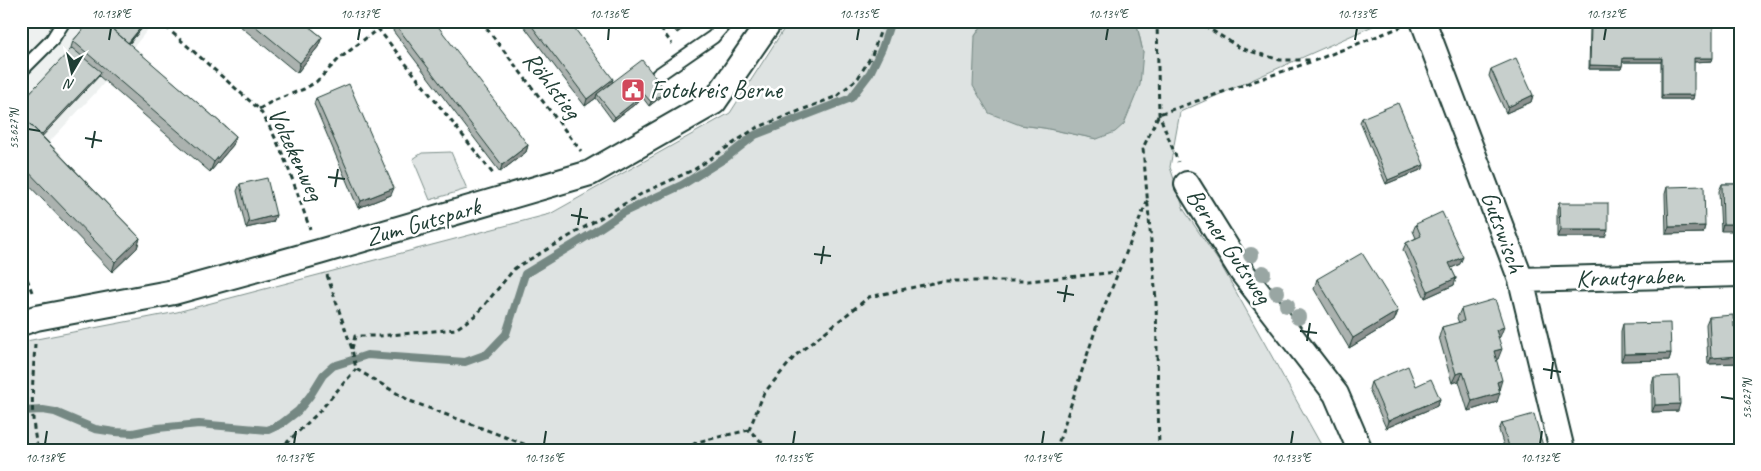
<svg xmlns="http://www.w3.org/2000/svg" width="1761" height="471" font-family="Caveat,sans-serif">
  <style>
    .built { fill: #eef1f0 }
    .green { fill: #dee3e2; stroke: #7e908b }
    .water { fill: #afbab7; stroke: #758883 }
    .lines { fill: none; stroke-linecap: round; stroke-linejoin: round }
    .stream { stroke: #758883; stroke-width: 8 }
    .service-casing { stroke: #1f3d34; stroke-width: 16 }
    .minor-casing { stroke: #1f3d34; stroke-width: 28 }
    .path { stroke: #1f3d34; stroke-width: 3; stroke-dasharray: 5 4; stroke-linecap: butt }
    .service { stroke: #fff; stroke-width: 12 }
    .minor { stroke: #fff; stroke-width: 24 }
    .tree { fill: #99a6a3 }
    .wall { fill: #abb2af; stroke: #1f3d34 }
    .shaded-wall { fill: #8b918f; stroke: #1f3d34 }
    .building { fill: #c7cfcc; stroke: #1f3d34 }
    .ticks { fill: none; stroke: #1f3d34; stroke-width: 2 }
    .labels { text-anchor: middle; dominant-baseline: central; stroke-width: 5; stroke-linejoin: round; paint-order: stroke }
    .street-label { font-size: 25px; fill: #1f3d34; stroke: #fff }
    .poi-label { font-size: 25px; fill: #1f3d34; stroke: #fff; text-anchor: start }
    .neatline { fill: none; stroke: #1f3d34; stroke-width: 2 }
    .ticks-label { font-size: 12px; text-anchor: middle; fill: #1f3d34 }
  </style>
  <rect width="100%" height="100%" fill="#fff"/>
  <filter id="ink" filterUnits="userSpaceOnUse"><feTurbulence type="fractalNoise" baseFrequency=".02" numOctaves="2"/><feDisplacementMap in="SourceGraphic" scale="10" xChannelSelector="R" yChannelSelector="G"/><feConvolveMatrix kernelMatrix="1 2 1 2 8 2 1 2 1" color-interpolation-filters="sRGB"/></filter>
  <g filter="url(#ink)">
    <path class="built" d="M21 21H155L99 89 21 172Z"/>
    <path class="green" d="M789 21H985L975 36 1020 125 1044 128 1097 139 1143 52 1136 21H1384L1180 112 1170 167 1184 210 1221 265 1324 450H21V342L177 312 550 214 730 113Z
      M451 152 467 189 430 200 413 159 422 153Z"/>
    <path class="water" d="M985 21H1136L1143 52 1140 85 1124 124 1115 132 1097 139 1044 128 1020 125 989 113 973 86 975 36Z"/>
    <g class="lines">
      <path class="stream" d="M21 411 43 410 55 412 95 429 115 432 133 433 158 428 199 424 268 430 281 424 298 411 310 396 323 375 333 366 346 362 367 355 465 362 487 354 506 334 525 274 591 234 624 212 682 185 727 157 755 135 851 98 870 73 882 48 891 21"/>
      <g class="service-casing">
        <path id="service" d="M21 71 52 40 64 21
          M658 75 713 37 727 21"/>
      </g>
      <g class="minor-casing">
        <path id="minor" d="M1423 21 1521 280 1562 450
          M1187 184 1242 272 1336 394 1360 450
          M1521 280 1740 274
          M21 323 36 318 174 292 319 252 590 173 714 102 770 21"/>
      </g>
      <path class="path" d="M159 21 259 109C282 144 296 190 310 229
        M372 21 494 175
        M481 21 581 151
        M655 21 672 44
        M1157 21 1159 114 1178 162
        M1197 21 1240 48 1280 60H1313
        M259 109 273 101 304 89 316 82 339 59 388 21
        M21 262 33 295
        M327 275 352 349 356 369 410 401 529 446 537 450
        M35 344C33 379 29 415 38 450
        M352 349 355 336H379L456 329 477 314 515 268 643 193 695 169 756 128 837 96 858 78 872 55 884 21
        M749 430 764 393 796 355 869 297 942 281H1028L1117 272
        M279 450 317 414 356 369
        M685 450 697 442 749 430 770 450
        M1056 450 1098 322 1148 199
        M1159 450 1156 300 1143 148 1159 114 1316 60 1401 27"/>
      <use href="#service" class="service"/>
      <use href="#minor" class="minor"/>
    </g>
    <g class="tree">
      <circle cx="1251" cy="255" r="8"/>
      <circle cx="1263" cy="273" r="8"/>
      <circle cx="1277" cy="292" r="8"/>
      <circle cx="1287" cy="305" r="8"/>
      <circle cx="1298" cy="317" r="8"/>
    </g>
    <path class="wall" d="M90 21H148L129 44 236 136 233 145 210 172 99 76 42 136 140 238 137 248 112 272 21 177V102L70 51 73 41Z
      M234 21H302L322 37 318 47 297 73Z
      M520 21H569L612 83 665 94 649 106 643 98 613 121 596 98 585 106Z
      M668 21H694L677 33Z
      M395 24 528 145 526 152 500 172 393 31Z
      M1591 25 1712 61 1694 62 1693 99H1661V62H1623L1621 69H1589L1590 29Z
      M1491 69 1533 95 1531 102 1506 113 1489 76Z
      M316 98 391 195 358 208 314 104Z
      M1362 118 1423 169 1386 184 1360 122Z
      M240 184 276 215 273 222 246 228 237 191Z
      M1722 184H1740L1721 231 1719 191Z
      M1667 187 1705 226 1703 233 1666 234 1665 194Z
      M1559 203 1605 237H1557V210Z
      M1416 224 1460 264 1451 268 1456 278 1454 285 1425 298 1403 250 1406 243 1416 238 1413 231Z
      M1317 279 1398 311 1394 321 1349 348 1314 289Z
      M1461 309 1500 337 1498 338V359H1496L1499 389 1497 402 1468 411 1459 381 1452 383 1439 337 1442 327 1459 323 1457 318Z
      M1709 317 1734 327H1740V363L1708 364 1706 324Z
      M1623 324 1671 353 1669 360 1621 361V331Z
      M1654 377 1678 411 1652 412V384Z
      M1371 382 1440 399 1437 406 1386 428 1369 389Z
      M1502 423 1542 450H1505L1499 430Z"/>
    <path class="shaded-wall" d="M146 21H148L123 51 125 48Z
      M687 21H694L677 33 680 27Z
      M322 37 318 47 297 73 300 63Z
      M1623 58H1662L1661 62H1621Z
      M1694 58H1713L1712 61 1693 62Z
      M1590 65 1622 66 1621 69H1589Z
      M101 72 99 76 36 143 37 139Z
      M613 79 611 86 597 94 596 98 585 106 587 99Z
      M666 91 665 94 649 106 651 102Z
      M644 94 643 98 613 121 615 117Z
      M1533 95 1531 102 1506 113 1508 107Z
      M1662 95H1694L1693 99H1661Z
      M236 136 233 145 210 172 214 162Z
      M528 145 526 152 500 172 502 165Z
      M1424 165 1423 169 1386 184 1388 180Z
      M394 188 391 195 358 208 361 201Z
      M276 215 273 222 246 228 249 222Z
      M1723 224H1740V231H1721Z
      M1705 226 1703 233 1666 234 1669 227Z
      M1560 230H1608L1605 237H1557Z
      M140 238 137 248 112 272 115 262Z
      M1463 257 1460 264 1447 270 1449 263Z
      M1456 278 1454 285 1425 298 1428 291Z
      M1398 311 1394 321 1349 348 1353 338Z
      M1504 327 1500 337 1493 339 1496 330Z
      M1502 349 1498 359 1491 361 1494 351Z
      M1671 353 1669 360 1621 361 1624 354Z
      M1740 356V363L1708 364 1711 358Z
      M1463 372 1459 381 1452 383 1456 374Z
      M1502 380 1499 390 1497 382Z
      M1500 393 1497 402 1468 411 1472 401Z
      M1440 399 1437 406 1386 428 1388 421Z
      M1680 404 1678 411 1652 412 1655 405Z
      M1543 446 1542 450H1534V449Z"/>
    <path class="building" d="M90 21H103L236 136 214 162 73 41Z
      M103 21H146L128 43Z
      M249 21H302L322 37 300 63Z
      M399 21H434L528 145 502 165 395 24Z
      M528 21H569L613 79 587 99Z
      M676 21H687L680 27Z
      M1591 25 1713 26V58H1694V95H1662V58H1623L1622 66 1590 65Z
      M72 48 101 72 41 135 21 115V102Z
      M1516 58 1533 95 1508 107 1491 69Z
      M642 60 666 91 651 102 644 94 615 117 597 94Z
      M349 84 394 188 361 201 316 98Z
      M1398 103 1424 165 1388 180 1362 118Z
      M21 115 140 238 115 262 21 164Z
      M267 178 276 215 249 222 240 184Z
      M1722 184H1740V224H1723Z
      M1704 186 1705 226 1669 227 1667 187Z
      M1559 203H1608V230H1560Z
      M1442 212 1463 257 1449 263 1456 278 1428 291 1406 243 1421 236 1416 224Z
      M1362 253 1398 311 1353 338 1317 279Z
      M1495 299 1504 327 1496 330 1502 349 1494 351 1502 380 1497 382 1500 393 1472 401 1463 372 1456 374 1442 327 1464 321 1461 309Z
      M1733 315 1734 327H1740V356L1711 358 1709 317Z
      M1670 323 1671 353 1624 354 1623 324Z
      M1408 366 1416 386 1431 379 1440 399 1388 421 1371 382Z
      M1679 376 1680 404 1655 405 1654 377Z
      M1534 414 1543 446 1534 449 1535 450H1510L1502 423Z"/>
  </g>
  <path class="ticks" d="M109 40 111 28M358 40 360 28M608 40 609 28M857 40 859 28M1106 40 1108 28M1355 40 1357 28M1604 40 1606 28M28 129 40 131M85 138 102 141M92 148 95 131M328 177 345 179M335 187 338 169M571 215 588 218M578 225 581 208M814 254 831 256M821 264 824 246M1057 292 1074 295M1064 302 1067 285M1300 331 1317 333M1307 341 1310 323M1543 369 1561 372M1551 379 1553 362M1721 397 1734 399M45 444 47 431M294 444 296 431M544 444 546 431M793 444 795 431M1042 444 1044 431M1291 444 1293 431M1540 444 1542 431"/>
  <defs>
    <g id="civic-square" transform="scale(1.25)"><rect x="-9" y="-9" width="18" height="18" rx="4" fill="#d1495b" stroke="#fff"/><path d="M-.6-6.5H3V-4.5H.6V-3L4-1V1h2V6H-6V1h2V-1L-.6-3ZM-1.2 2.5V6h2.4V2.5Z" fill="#fff"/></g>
  </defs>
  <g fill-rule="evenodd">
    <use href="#civic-square" x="633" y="90"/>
  </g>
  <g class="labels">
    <g class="street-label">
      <text transform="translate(552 85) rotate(52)">Röhlstieg</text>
      <text transform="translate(296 154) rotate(65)">Volzekenweg</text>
      <text transform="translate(423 222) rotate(-16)">Zum Gutspark</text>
      <text transform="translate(1503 232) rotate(70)">Gutswisch</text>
      <text transform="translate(1229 246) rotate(56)">Berner Gutsweg</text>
      <text transform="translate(1630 277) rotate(-2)">Krautgraben</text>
    </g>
    <g class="poi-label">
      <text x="650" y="90">Fotokreis Berne</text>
    </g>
  </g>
  <rect width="1761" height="471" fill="none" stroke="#fff" stroke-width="55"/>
  <g transform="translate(72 72) rotate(189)" stroke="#ffffff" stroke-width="4" paint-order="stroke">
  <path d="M0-4L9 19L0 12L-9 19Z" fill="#1f3d34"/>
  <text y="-8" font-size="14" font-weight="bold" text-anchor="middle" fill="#1f3d34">N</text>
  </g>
  <rect x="28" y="28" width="1706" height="416" class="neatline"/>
  <g class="ticks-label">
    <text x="111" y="18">10.138°E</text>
    <text x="360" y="18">10.137°E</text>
    <text x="609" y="18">10.136°E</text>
    <text x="859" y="18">10.135°E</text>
    <text x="1108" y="18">10.134°E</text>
    <text x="1357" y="18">10.133°E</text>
    <text x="1606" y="18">10.132°E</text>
    <text transform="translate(14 129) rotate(-90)" y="4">53.627°N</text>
    <text transform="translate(1747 399) rotate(-90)" y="4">53.627°N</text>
    <text x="45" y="462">10.138°E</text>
    <text x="294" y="462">10.137°E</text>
    <text x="544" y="462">10.136°E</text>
    <text x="793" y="462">10.135°E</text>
    <text x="1042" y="462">10.134°E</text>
    <text x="1291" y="462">10.133°E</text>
    <text x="1540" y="462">10.132°E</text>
  </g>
</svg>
